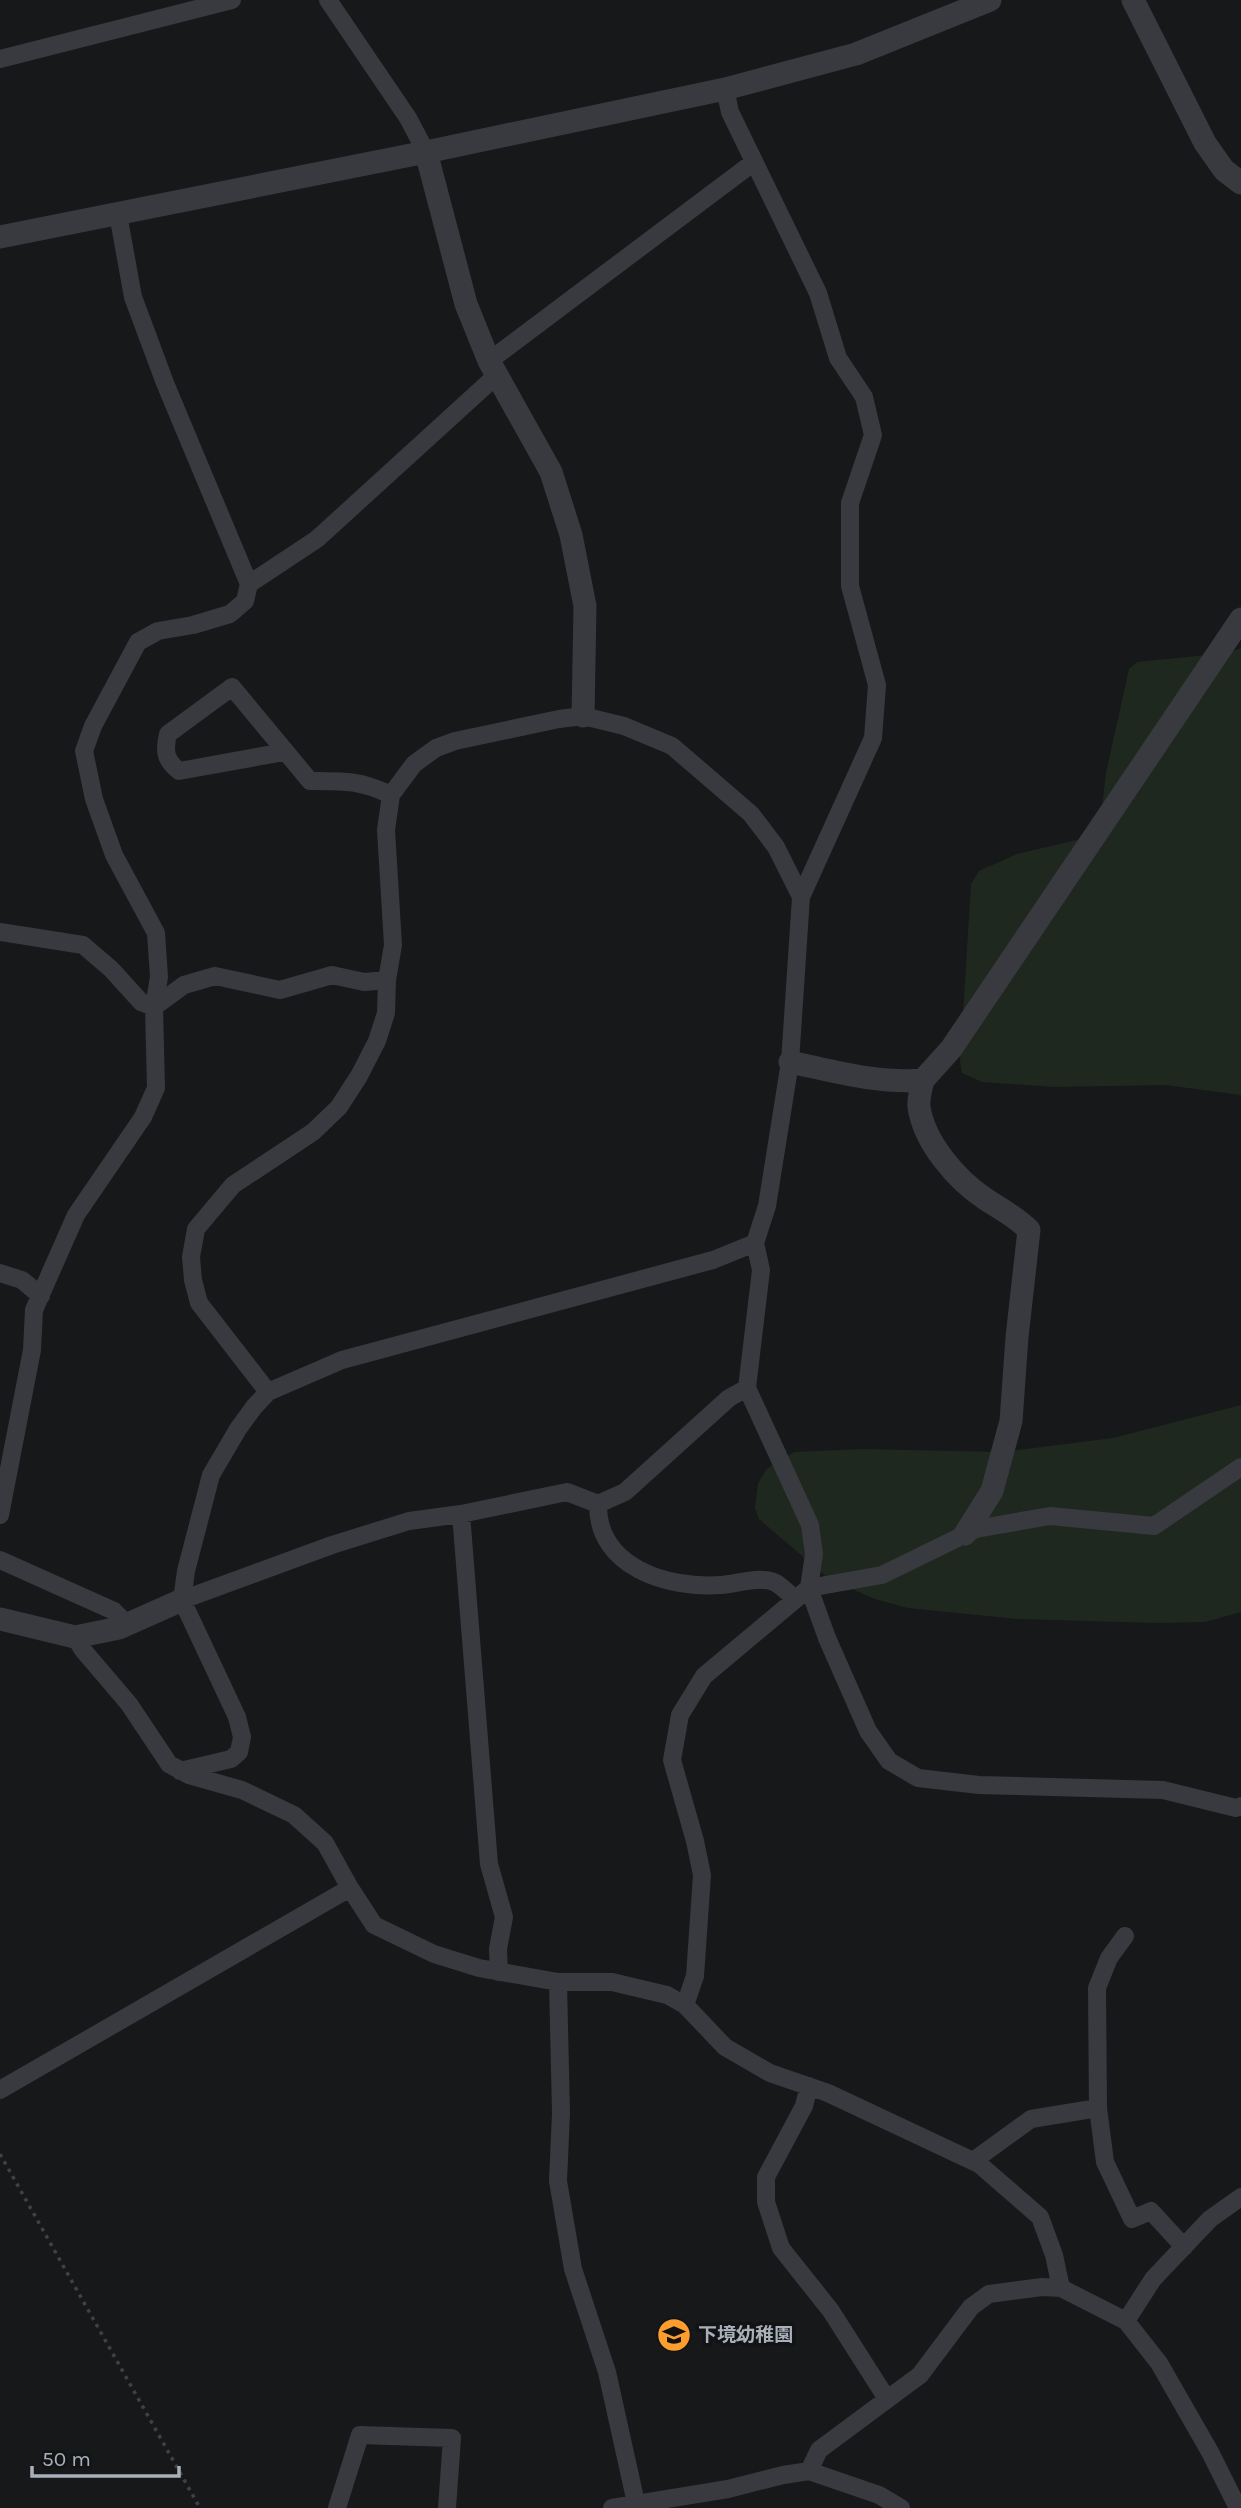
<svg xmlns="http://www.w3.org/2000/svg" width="1241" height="2508" font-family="Karla,'Noto Sans JP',sans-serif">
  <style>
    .green { fill: #1f281f }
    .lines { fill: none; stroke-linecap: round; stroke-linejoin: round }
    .path { stroke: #3e4146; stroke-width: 3.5; stroke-dasharray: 3.5 5; stroke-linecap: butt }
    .minor { stroke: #383a3f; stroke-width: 18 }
    .tertiary { stroke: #383a3f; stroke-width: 23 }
    .labels { text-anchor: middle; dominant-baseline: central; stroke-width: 7; stroke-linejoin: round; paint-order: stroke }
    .poi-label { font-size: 19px; font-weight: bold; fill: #a9b0ba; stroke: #121315; text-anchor: start }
  </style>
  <rect width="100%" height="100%" fill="#17181a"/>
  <path class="green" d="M1241 648V1095L1165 1085 1054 1087 982 1082 962 1073 960 1062 971 884 979 871 1017 854 1089 837 1101 816 1106 773 1129 669 1137 662 1228 653Z
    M1241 1405V1612L1205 1622 1157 1623 1019 1619 908 1608 875 1599 829 1579 759 1519 755 1508 758 1483 766 1470 779 1460 795 1452 860 1449 1001 1452 1113 1438Z"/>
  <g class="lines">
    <path class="path" d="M0 2154 200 2508"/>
    <path class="minor" d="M328 0 408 118 426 152
      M0 59 232 0
      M725 89 730 112 818 293 838 358 864 397 873 435 850 503V586L877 685 873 738 801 897 790 1062 767 1206 755 1243 761 1270 747 1388 810 1525 814 1554 809 1588 827 1638 868 1731 889 1761 918 1778 979 1785 1163 1790 1236 1808 1241 1806
      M489 361 754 162
      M249 584 317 539 497 375
      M284 752 179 771C165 760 164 751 168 734L232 687 310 781C344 781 359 780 391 795
      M0 932 83 945 111 969 141 1002 154 1007
      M154 1007 184 985 215 976 280 990 332 975 364 982 387 980
      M0 1273 22 1280 41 1296
      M268 1392 199 1303 193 1280 191 1257 196 1229 233 1185 313 1132 339 1107 359 1076 377 1041 386 1013 387 980 393 945 386 830 391 795 414 764 436 748 455 741 559 719 583 716 624 726 672 746 751 814 776 847 801 897
      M598 1504C597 1567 667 1589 721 1585 737 1584 757 1576 774 1582 781 1585 789 1594 795 1599
      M461 1514 489 1864 504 1917 498 1949 499 1972
      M0 1515 32 1350 34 1310 76 1215 143 1117 156 1088 154 1007 159 977 156 933 114 855 94 799 84 751 93 726 138 642 158 631 193 625 230 614 245 601 249 584 165 383 133 297 118 214
      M0 1560 114 1611 127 1624
      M182 1600 332 1545 409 1521 461 1514 567 1492 598 1504 625 1492 729 1398 747 1388
      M75 1637 83 1650 129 1704 169 1764 189 1775 242 1790 294 1815 325 1843 350 1888 374 1925 434 1954 479 1968 558 1982H612L667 1995 685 2005 725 2047 770 2073 828 2093 979 2164 1040 2217 1054 2255 1061 2288
      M180 1771 231 1759 239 1752 242 1737 237 1717 182 1600 186 1571 211 1475 238 1429 254 1407 268 1392 342 1360 713 1260 755 1243
      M1125 1936 1109 1958 1097 1988 1098 2108 1105 2162 1132 2219 1151 2211 1184 2247
      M558 1982 561 2113 558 2181 573 2269 607 2372 636 2503
      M685 2005 695 1976 702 1875 695 1841 672 1760 680 1715 704 1676 809 1588 882 1575 976 1529 1050 1516 1154 1526 1241 1467
      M809 2086 804 2106 766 2177V2202L781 2248 831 2311 887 2399
      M0 2090 350 1888
      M973 2161 1031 2119 1098 2108
      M1126 2321 1153 2279 1210 2219 1241 2197
      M809 2471 819 2450 920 2375 971 2307 989 2294 1042 2287 1061 2288 1126 2321 1159 2363 1210 2452 1238 2508
      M337 2508 360 2435 452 2438 447 2508
      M612 2508 728 2489 783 2475 809 2471 879 2495 901 2508"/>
    <path class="tertiary" d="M1133 0 1205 143 1224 170 1241 183
      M426 152 466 304 489 361 551 472 571 535 585 606 583 716
      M0 237 426 152 725 89 856 54 990 0
      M790 1062C834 1071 878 1084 923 1080L951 1049 1241 619
      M923 1080C921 1088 918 1099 919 1107 924 1142 956 1179 984 1198 1000 1209 1015 1216 1029 1230L1017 1337 1011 1421 992 1491 965 1534
      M0 1619 75 1637 119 1628 182 1600"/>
  </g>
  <defs>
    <g id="school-disc" transform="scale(1.75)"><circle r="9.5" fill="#fc9d2e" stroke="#121315"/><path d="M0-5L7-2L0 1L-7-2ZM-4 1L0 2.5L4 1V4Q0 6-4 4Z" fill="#111"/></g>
  </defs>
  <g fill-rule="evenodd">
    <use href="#school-disc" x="674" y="2335"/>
  </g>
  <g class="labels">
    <g class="poi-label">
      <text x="698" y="2335">下境幼稚園</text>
    </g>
  </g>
  <path d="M32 2466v10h147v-10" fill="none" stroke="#a9b0ba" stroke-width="3.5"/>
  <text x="42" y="2466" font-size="21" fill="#a9b0ba" stroke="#121315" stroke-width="5" paint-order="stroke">50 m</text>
</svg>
